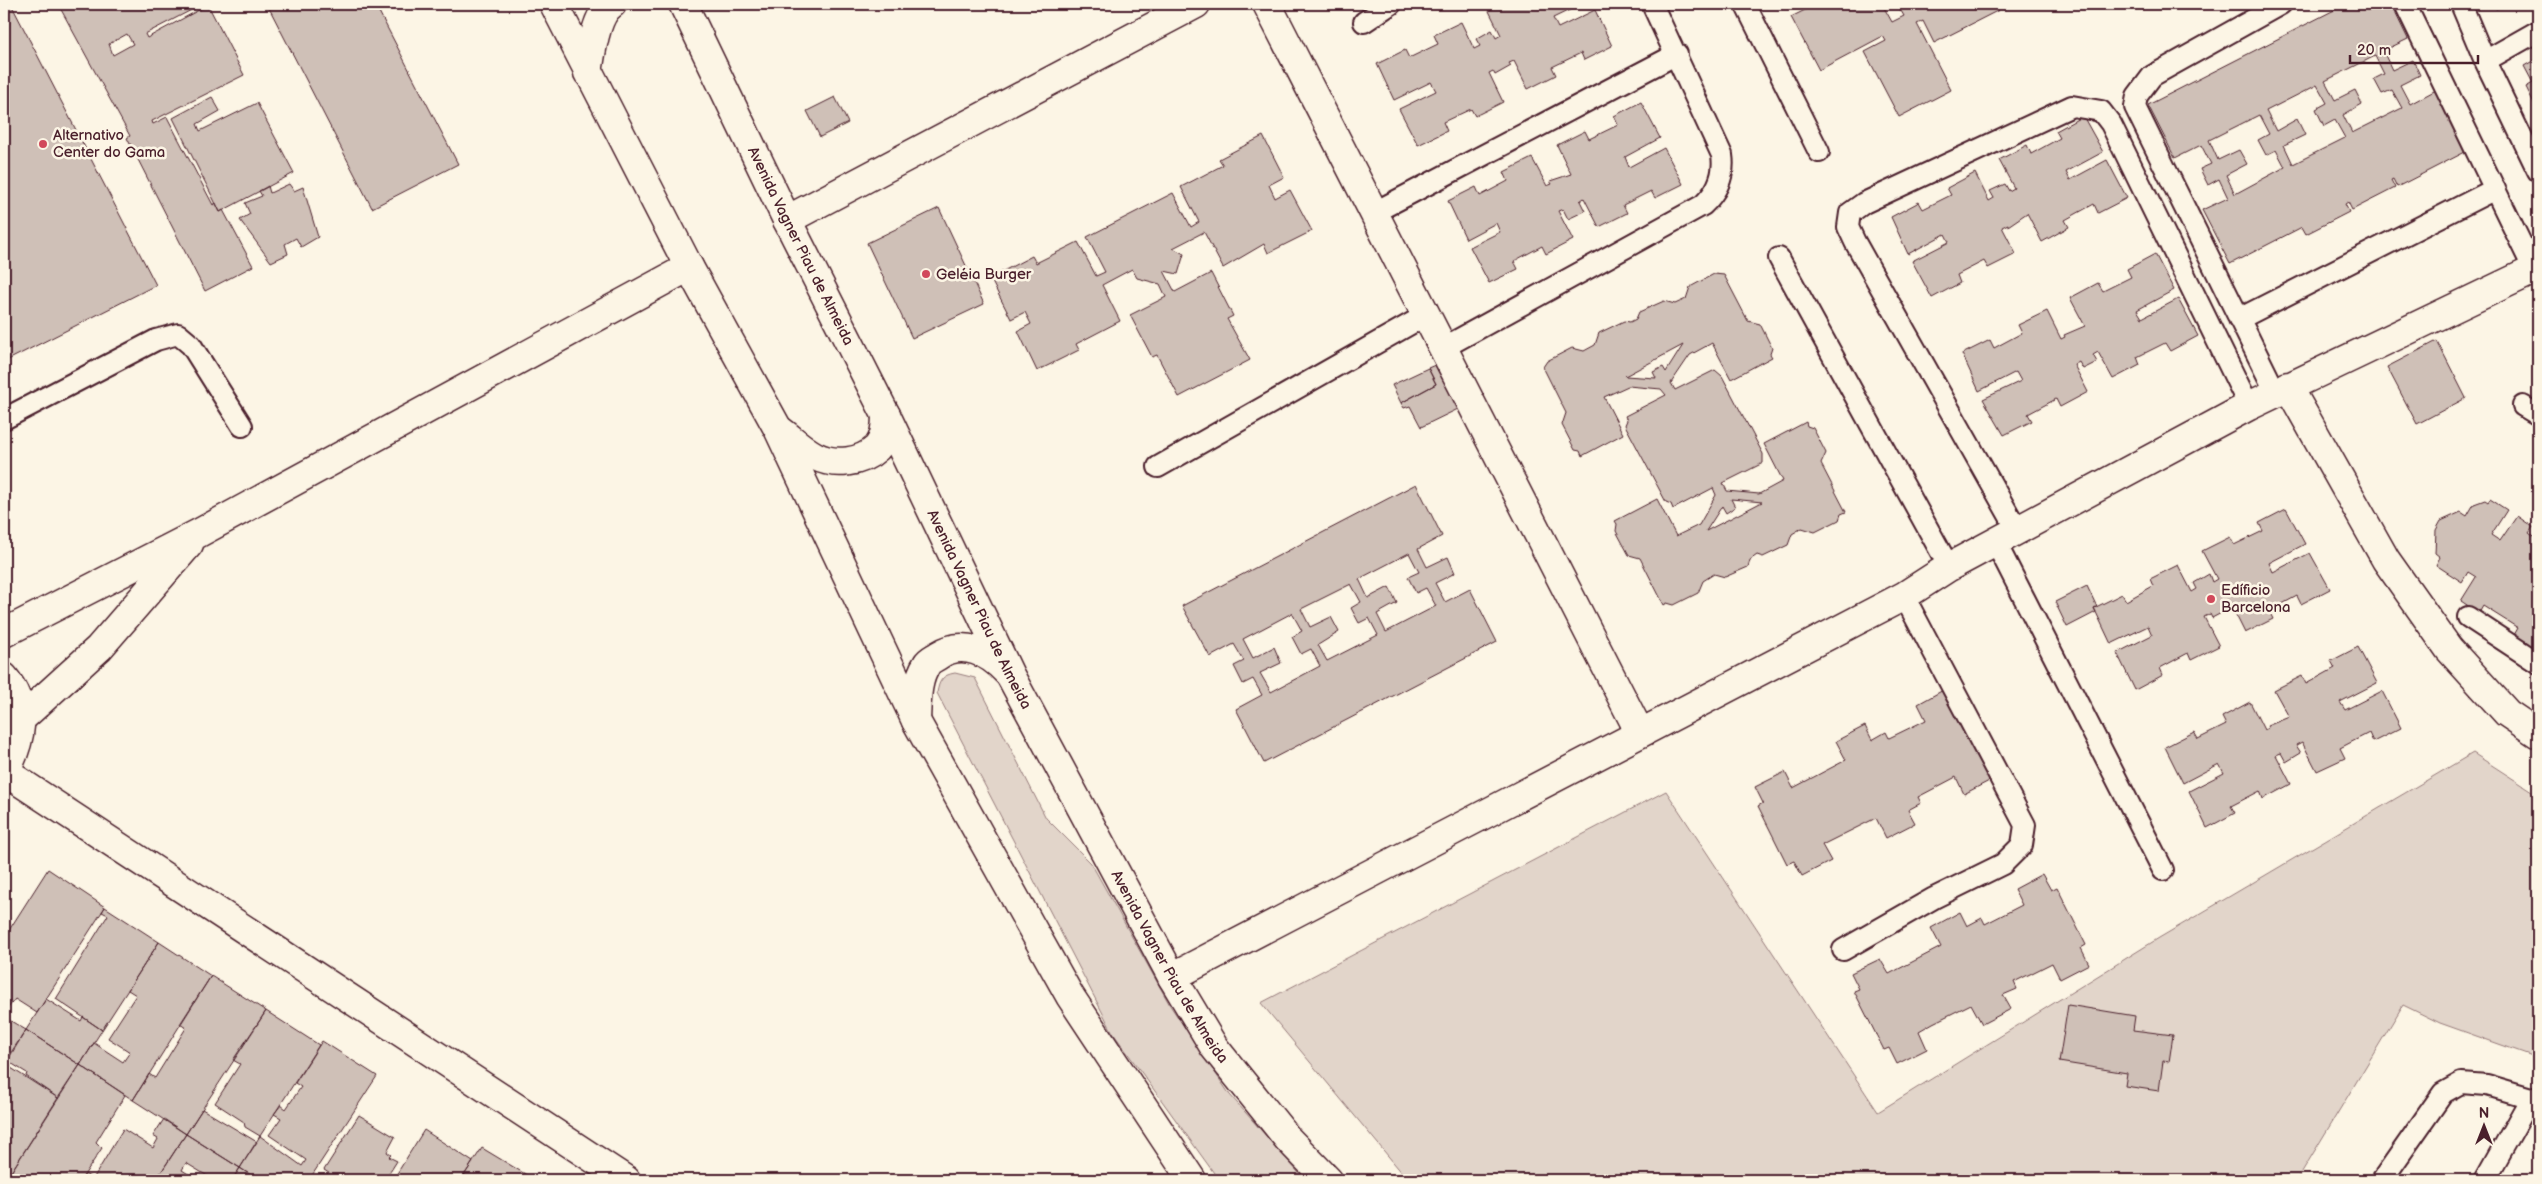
<svg xmlns="http://www.w3.org/2000/svg" width="2542" height="1184" font-family="'Balsamiq Sans',sans-serif">
  <style>
    .green { fill: #e2d5ca; stroke: #967a7a }
    .building { fill: #cfc0b7; stroke: #4a1f2b; fill-rule: evenodd }
    .lines { fill: none; stroke-linecap: round; stroke-linejoin: round }
    .lane-casing { stroke: #4a1f2b; stroke-width: 24 }
    .street-casing { stroke: #4a1f2b; stroke-width: 31 }
    .secondary-casing { stroke: #4a1f2b; stroke-width: 31 }
    .lane { stroke: #fcf5e5; stroke-width: 20 }
    .street { stroke: #fcf5e5; stroke-width: 28 }
    .secondary { stroke: #fcf5e5; stroke-width: 28 }
    .poi-dot { fill: #d1495b; stroke: #fcf5e5; stroke-width: 2 }
    .labels { text-anchor: middle; dominant-baseline: central; stroke-width: 5; stroke-linejoin: round; paint-order: stroke }
    .poi-label { font-size: 15px; fill: #4a1f2b; stroke: #fcf5e5; text-anchor: start }
    .street-label { font-size: 15px; fill: #4a1f2b; stroke: #fcf5e5 }
  </style>
  <rect width="100%" height="100%" fill="#fcf5e5"/>
  <filter id="ink" filterUnits="userSpaceOnUse"><feTurbulence type="fractalNoise" baseFrequency=".02" numOctaves="2"/><feDisplacementMap in="SourceGraphic" scale="10" xChannelSelector="R" yChannelSelector="G"/><feConvolveMatrix kernelMatrix="1 2 1 2 8 2 1 2 1" color-interpolation-filters="sRGB"/></filter>
  <g filter="url(#ink)">
    <path class="green" d="M955 673 975 678 1046 818 1091 863 1171 1007 1230 1095 1305 1180H1219L1113 1033 937 693C939 681 942 675 955 673Z
      M2473 753 2538 795V1058L2440 1023 2403 1005 2297 1180H1408L1261 1003 1666 791 1878 1112 2159 938Z"/>
    <path class="building" d="M4 4H11L156 285 4 362Z
      M58 4H203L145 34 147 38 208 5 244 75 152 121 153 124 167 117 213 205 216 203 220 212 223 210 253 266 205 291 127 138 130 136ZM127 34 133 44 113 55 109 44Z
      M267 4H375L458 164 372 208Z
      M1493 4H1582L1553 18 1558 28 1595 10 1612 46 1584 60 1581 53 1552 67 1556 75 1528 89 1514 61 1509 63 1511 66 1495 75 1493 71 1489 73 1503 102 1475 116 1471 109 1443 122 1447 131 1418 145 1399 109 1436 91 1431 82 1394 100 1377 64 1405 50 1409 58 1438 44 1434 35 1461 22 1474 49 1480 46 1476 39 1492 30 1496 38 1501 35 1487 7Z
      M1817 4H1882L1892 22 1904 16 1897 4H1996L1999 10 1934 43 1923 21 1917 24 1951 90 1899 117 1865 52 1886 41 1883 36 1819 70 1791 17Z
      M2346 4H2391L2408 39 2383 51 2392 70 2413 60 2420 75 2400 85 2410 104 2436 90 2467 151 2397 187 2393 179 2391 180 2395 188 2352 210 2348 202 2345 204 2349 212 2306 234 2302 227 2230 264 2202 210 2228 198 2219 179 2208 185 2200 169 2211 164 2201 145 2175 158 2148 105ZM2375 56 2384 74 2374 79 2382 94 2392 90 2402 108 2352 133 2343 115 2362 104 2355 90 2335 100 2325 81ZM2317 85 2327 103 2316 109 2324 126 2335 120 2345 138 2293 164 2284 145 2305 135 2297 119 2276 131 2266 111ZM2259 115 2269 134 2258 140 2266 155 2276 150 2285 167 2235 194 2226 175 2247 164 2239 150 2218 160 2209 140Z
      M2494 4H2506L2496 9Z
      M2538 58V111L2526 87 2533 83 2524 66Z
      M212 97 220 111 197 124 200 131 257 103 294 173 220 212 173 118Z
      M835 97 848 123 820 137 807 111Z
      M1641 102 1660 138 1625 157 1629 167 1664 148 1683 184 1655 198 1651 191 1623 205 1627 213 1599 227 1584 198 1580 201 1585 211 1568 219 1563 209 1558 211 1573 240 1546 254 1542 246 1514 261 1518 269 1489 283 1470 247 1500 232 1496 223 1466 239 1448 201 1476 187 1480 196 1508 181 1504 172 1532 158 1547 186 1552 184 1550 181 1571 174 1557 145 1585 131 1589 139 1618 125 1614 116Z
      M2083 116 2103 152 2066 172 2070 180 2107 160 2127 198 2098 213 2094 204 2065 220 2069 227 2042 242 2027 213 2008 226V224L2002 227 2016 254 1988 268 1984 261 1957 275 1960 283 1932 298 1912 261 1949 242 1945 234 1908 254 1891 217 1919 202 1923 209 1951 195 1947 188 1975 173 1989 201 1994 198 1990 191 2005 184 2009 191 2014 188 1999 160 2027 145 2031 154 2060 138 2056 131Z
      M1263 136 1284 177 1269 185 1275 198 1290 190 1312 231 1268 253 1264 244 1223 268 1204 232 1173 248 1184 254 1178 274 1164 271 1175 292 1211 273 1233 316 1227 319 1250 360 1179 397 1157 355 1152 357 1130 315 1166 297 1160 284 1137 278 1132 269 1102 285 1120 321 1076 344 1079 350 1037 371 1018 331 1031 324 1025 312 1011 319 990 278 1032 256 1036 263 1078 242 1096 276 1105 272 1087 237 1173 193 1191 227 1199 222 1181 187 1223 165 1219 159Z
      M289 184 294 191 303 187 318 237 301 247 296 238 285 244 288 254 271 262 240 220 250 214 245 203 262 196 259 191 268 186 270 193Z
      M939 208 984 304 912 338 867 243Z
      M2155 254 2174 290 2137 310 2142 318 2178 299 2198 336 2170 351 2165 343 2137 357 2140 365 2113 379 2098 352 2093 355 2097 362 2083 369 2079 362 2074 365 2088 392 2060 407 2056 399 2028 414 2032 421 2004 435 1983 399 2021 381 2016 372 1979 391 1962 354 1990 340 1994 348 2022 333 2018 325 2047 311 2061 339 2065 337 2064 335 2085 326 2070 298 2098 283 2103 291 2131 277 2127 269Z
      M1714 274 1724 275 1748 321 1760 324 1772 348 1770 354 1772 357 1731 379 1712 343 1690 355 1671 383 1675 390 1715 370 1722 376 1763 454V463L1723 483 1727 491 1759 494 1783 481 1764 444 1806 422 1807 426 1813 428 1826 453 1821 464 1846 512 1841 514 1839 520 1815 532 1802 528 1792 534 1788 545 1763 557 1757 555 1750 560 1748 567 1725 577 1714 574 1703 581 1698 593 1674 605 1667 603 1664 605 1640 558 1629 555 1616 531 1617 524 1615 521 1657 499 1676 536 1699 525 1716 495 1713 488 1673 509 1671 504 1666 502 1625 425 1627 420 1625 416 1666 395 1661 389 1628 386 1604 397 1623 434 1582 456 1580 451 1575 450 1562 425 1566 413 1543 367 1547 361 1572 348 1584 351 1595 345 1599 333 1624 321 1630 322 1636 319 1639 312 1664 301 1675 304 1686 299 1690 287ZM1683 345 1666 372 1663 367 1653 372 1656 378 1625 376ZM1731 499 1762 502 1706 531 1722 506 1726 513 1735 507Z
      M2437 341 2466 398 2417 424 2387 367Z
      M1435 365 1458 409 1421 427 1410 406 1404 408 1401 403 1436 384 1428 368Z
      M1428 368 1436 384 1401 403 1392 385Z
      M1416 484 1442 536 1418 549 1427 567 1448 557 1455 573 1435 583 1445 602 1470 589 1497 642 1264 763 1236 709 1262 695 1253 679 1243 684 1234 666 1244 661 1234 644 1210 657 1182 606ZM1409 553 1419 572 1408 577 1416 593 1426 588 1436 606 1386 632 1377 614 1397 603 1389 587 1368 598 1359 579ZM1351 584 1361 602 1351 608 1359 623 1369 618 1378 635 1327 661 1318 645 1339 632 1331 617 1310 627 1301 609ZM1292 613 1302 631 1292 637 1301 654 1311 649 1320 666 1271 692 1260 673 1281 663 1274 647 1253 658 1243 639Z
      M2490 499 2507 510 2491 535 2500 541 2517 516 2533 527 2529 533 2538 540V636L2532 646 2514 635 2518 628 2483 606 2479 613 2461 601 2476 577 2468 572 2462 582 2436 565 2440 557 2435 553 2436 530 2441 521 2461 512 2467 516 2474 504 2485 500 2488 502Z
      M2286 509 2305 544 2269 563 2273 572 2310 553 2330 589 2301 604 2297 596 2269 611 2273 619 2245 633 2230 603 2225 606 2227 610 2212 618 2210 614 2204 617 2219 646 2191 660 2188 653 2160 668 2163 675 2135 690 2117 653 2152 635 2148 626 2111 644 2094 608 2122 594 2126 601 2153 586 2150 579 2178 565 2192 592 2197 589 2194 583 2209 574 2212 582 2217 579 2202 551 2230 537 2234 545 2263 531 2259 523Z
      M2087 586 2097 607 2094 608 2096 612 2067 627 2055 602Z
      M2358 647 2377 683 2340 702 2345 710 2382 691 2401 728 2373 742 2369 733 2340 748 2345 758 2317 771 2302 742 2296 745 2301 753 2286 762 2281 753 2276 755 2291 784 2263 799 2260 791 2231 806 2235 813 2207 828 2189 791 2224 773 2219 764 2183 783 2165 747 2194 732 2198 739 2226 725 2222 717 2250 702 2264 730 2268 728 2267 726 2289 717 2274 690 2302 676 2306 684 2335 668 2331 661Z
      M1947 688 1993 779 1964 794 1956 777 1918 797 1921 803 1908 810 1915 823 1886 838 1876 818 1822 845 1831 861 1802 876 1794 861 1787 864 1758 806 1763 803 1755 787 1785 772 1793 788 1846 760 1836 741 1865 726 1872 740 1886 732 1889 738 1926 720 1918 704Z
      M48 869 105 907 37 1013 15 999 8 1008 4 1006V938Z
      M2042 874 2051 890 2057 887 2086 945 2081 948 2089 964 2060 979 2052 963 2014 982 2017 989 2003 995 2011 1009 1982 1024 1971 1004 1933 1023 1919 1031 1927 1049 1897 1064 1889 1048 1884 1050 1854 991 1859 989 1851 973 1880 959 1889 974 1941 947 1931 928 1960 912 1967 926 1982 918 1985 924 2022 905 2014 889Z
      M105 907 159 942 102 1030 56 999 108 915 102 912Z
      M159 942 211 976 133 1100 80 1065 94 1043 123 1062 130 1052 108 1038 136 995 128 990Z
      M211 976 266 1011 186 1134 133 1100 149 1074 155 1078 186 1028 180 1024Z
      M46 999 81 1021 83 1017 102 1030 80 1065 26 1030Z
      M2068 1005 2135 1016 2133 1030 2173 1035 2169 1062 2163 1061 2159 1091 2125 1086 2127 1073 2059 1062Z
      M266 1011 319 1045 260 1136 245 1127 244 1122 215 1103 240 1064 233 1060Z
      M4 1017 26 1030 4 1066Z
      M26 1030 80 1065 58 1098 26 1076 27 1073 6 1060Z
      M322 1041 377 1076 309 1180H259L240 1168 260 1136 302 1166 306 1160 269 1135 281 1118 274 1114 281 1105 286 1109 301 1087 295 1083Z
      M80 1065 125 1095 96 1142 102 1148 81 1180H6Z
      M11 1068 58 1098 6 1180H4V1078Z
      M202 1109 257 1142 240 1168 186 1134Z
      M359 1115 395 1137 387 1152 391 1155 389 1157 397 1161 385 1180H340L324 1170Z
      M164 1119 186 1134 156 1180H81L85 1174 93 1179 123 1129 153 1148 158 1139 153 1136Z
      M424 1130 473 1162 461 1180H393Z
      M186 1134 240 1168 232 1180H214L186 1163 182 1170 198 1180H156Z
      M482 1148 535 1180H461Z
      M240 1168 253 1177 259 1180H232Z"/>
    <g class="lines">
      <g class="lane-casing">
        <path id="lane" d="M1745 4 1819 152
          M2405 4 2534 270
          M2461 4 2485 61 2538 31
          M1364 22 1391 4
          M2485 61 2538 171
          M1373 213 1677 54
          M1779 258 1949 567
          M2239 319 2495 189
          M1443 348 1703 205C1718 191 1725 175 1722 155L1652 4
          M2276 393 2135 107 2137 96 2152 76 2281 4
          M2523 406 2538 415
          M4 419 156 340 178 334 191 345 242 426
          M1158 467 1426 315
          M2018 531 1855 242 1848 227 1850 213 1864 203 2072 106 2101 111 2111 124 2249 406
          M1996 543 2163 870
          M2468 617 2538 663
          M1843 950 1934 898 2003 864 2022 845 2025 825 1904 596
          M2382 1180 2443 1093 2461 1083 2487 1085 2538 1100
          M2485 1180 2531 1098"/>
      </g>
      <g class="street-casing">
        <path id="street" d="M1267 4 1640 733
          M2288 386 2386 560 2449 649 2507 713 2538 734
          M4 677C30 708 21 742 4 775
          M5 772 626 1180
          M1172 977 1904 596 1949 567 2249 406 2538 268"/>
      </g>
      <g class="secondary-casing">
        <g id="secondary">
          <path d="M554 4 689 267 778 429 916 721 1070 996 1192 1180"/>
          <path id="s1" d="M683 4 787 220 886 415 1010 675 1172 977 1214 1047 1288 1139 1328 1180"/>
          <path d="M588 73C591 54 595 15 612 4"/>
          <path d="M787 220 1196 4"/>
          <path d="M781 431C792 439 803 450 815 456 835 466 861 463 877 448 885 439 886 426 886 415"/>
          <path d="M4 633 199 533 689 267"/>
          <path d="M21 719 99 648 189 544"/>
          <path d="M916 721C917 701 916 681 927 664 929 660 935 658 939 655 963 639 990 653 1007 672"/>
        </g>
      </g>
      <use href="#lane" class="lane"/>
      <use href="#street" class="street"/>
      <use href="#secondary" class="secondary"/>
    </g>
  </g>
  <g class="poi-dot">
    <circle cx="43" cy="144" r="5"/>
    <circle cx="926" cy="274" r="5"/>
    <circle cx="2211" cy="599" r="5"/>
  </g>
  <g class="labels">
    <g class="poi-label">
      <text x="53" y="135">Alternativo<tspan x="53" dy="17">Center do Gama</tspan></text>
      <text x="936" y="274">Geléia Burger</text>
      <text x="2221" y="590">Edíficio<tspan x="2221" dy="17">Barcelona</tspan></text>
    </g>
    <g class="street-label">
      <text stroke="none"><textPath href="#s1" startOffset="269">Avenida Vagner Piau de Almeida</textPath></text>
      <text stroke="none"><textPath href="#s1" startOffset="674">Avenida Vagner Piau de Almeida</textPath></text>
      <text stroke="none"><textPath href="#s1" startOffset="1079">Avenida Vagner Piau de Almeida</textPath></text>
    </g>
  </g>
  <rect width="2542" height="1184" fill="none" stroke="#fcf5e5" stroke-width="20"/>
  <rect x="10" y="10" width="2522" height="1164" fill="none" stroke="#4a1f2b" stroke-width="2" filter="url(#ink)"/>
  <g transform="translate(2484 1126)" stroke="#fcf5e5" stroke-width="4" paint-order="stroke">
  <path d="M0-4L9 19L0 12L-9 19Z" fill="#4a1f2b"/>
  <text y="-8" font-size="14" font-weight="bold" text-anchor="middle" fill="#4a1f2b">N</text>
  </g>
  <path d="M2350 55v8h128v-8" fill="none" stroke="#4a1f2b" stroke-width="2.5"/>
  <text x="2357" y="55" font-size="15" fill="#4a1f2b" stroke="#fcf5e5" stroke-width="4" paint-order="stroke">20 m</text>
</svg>
